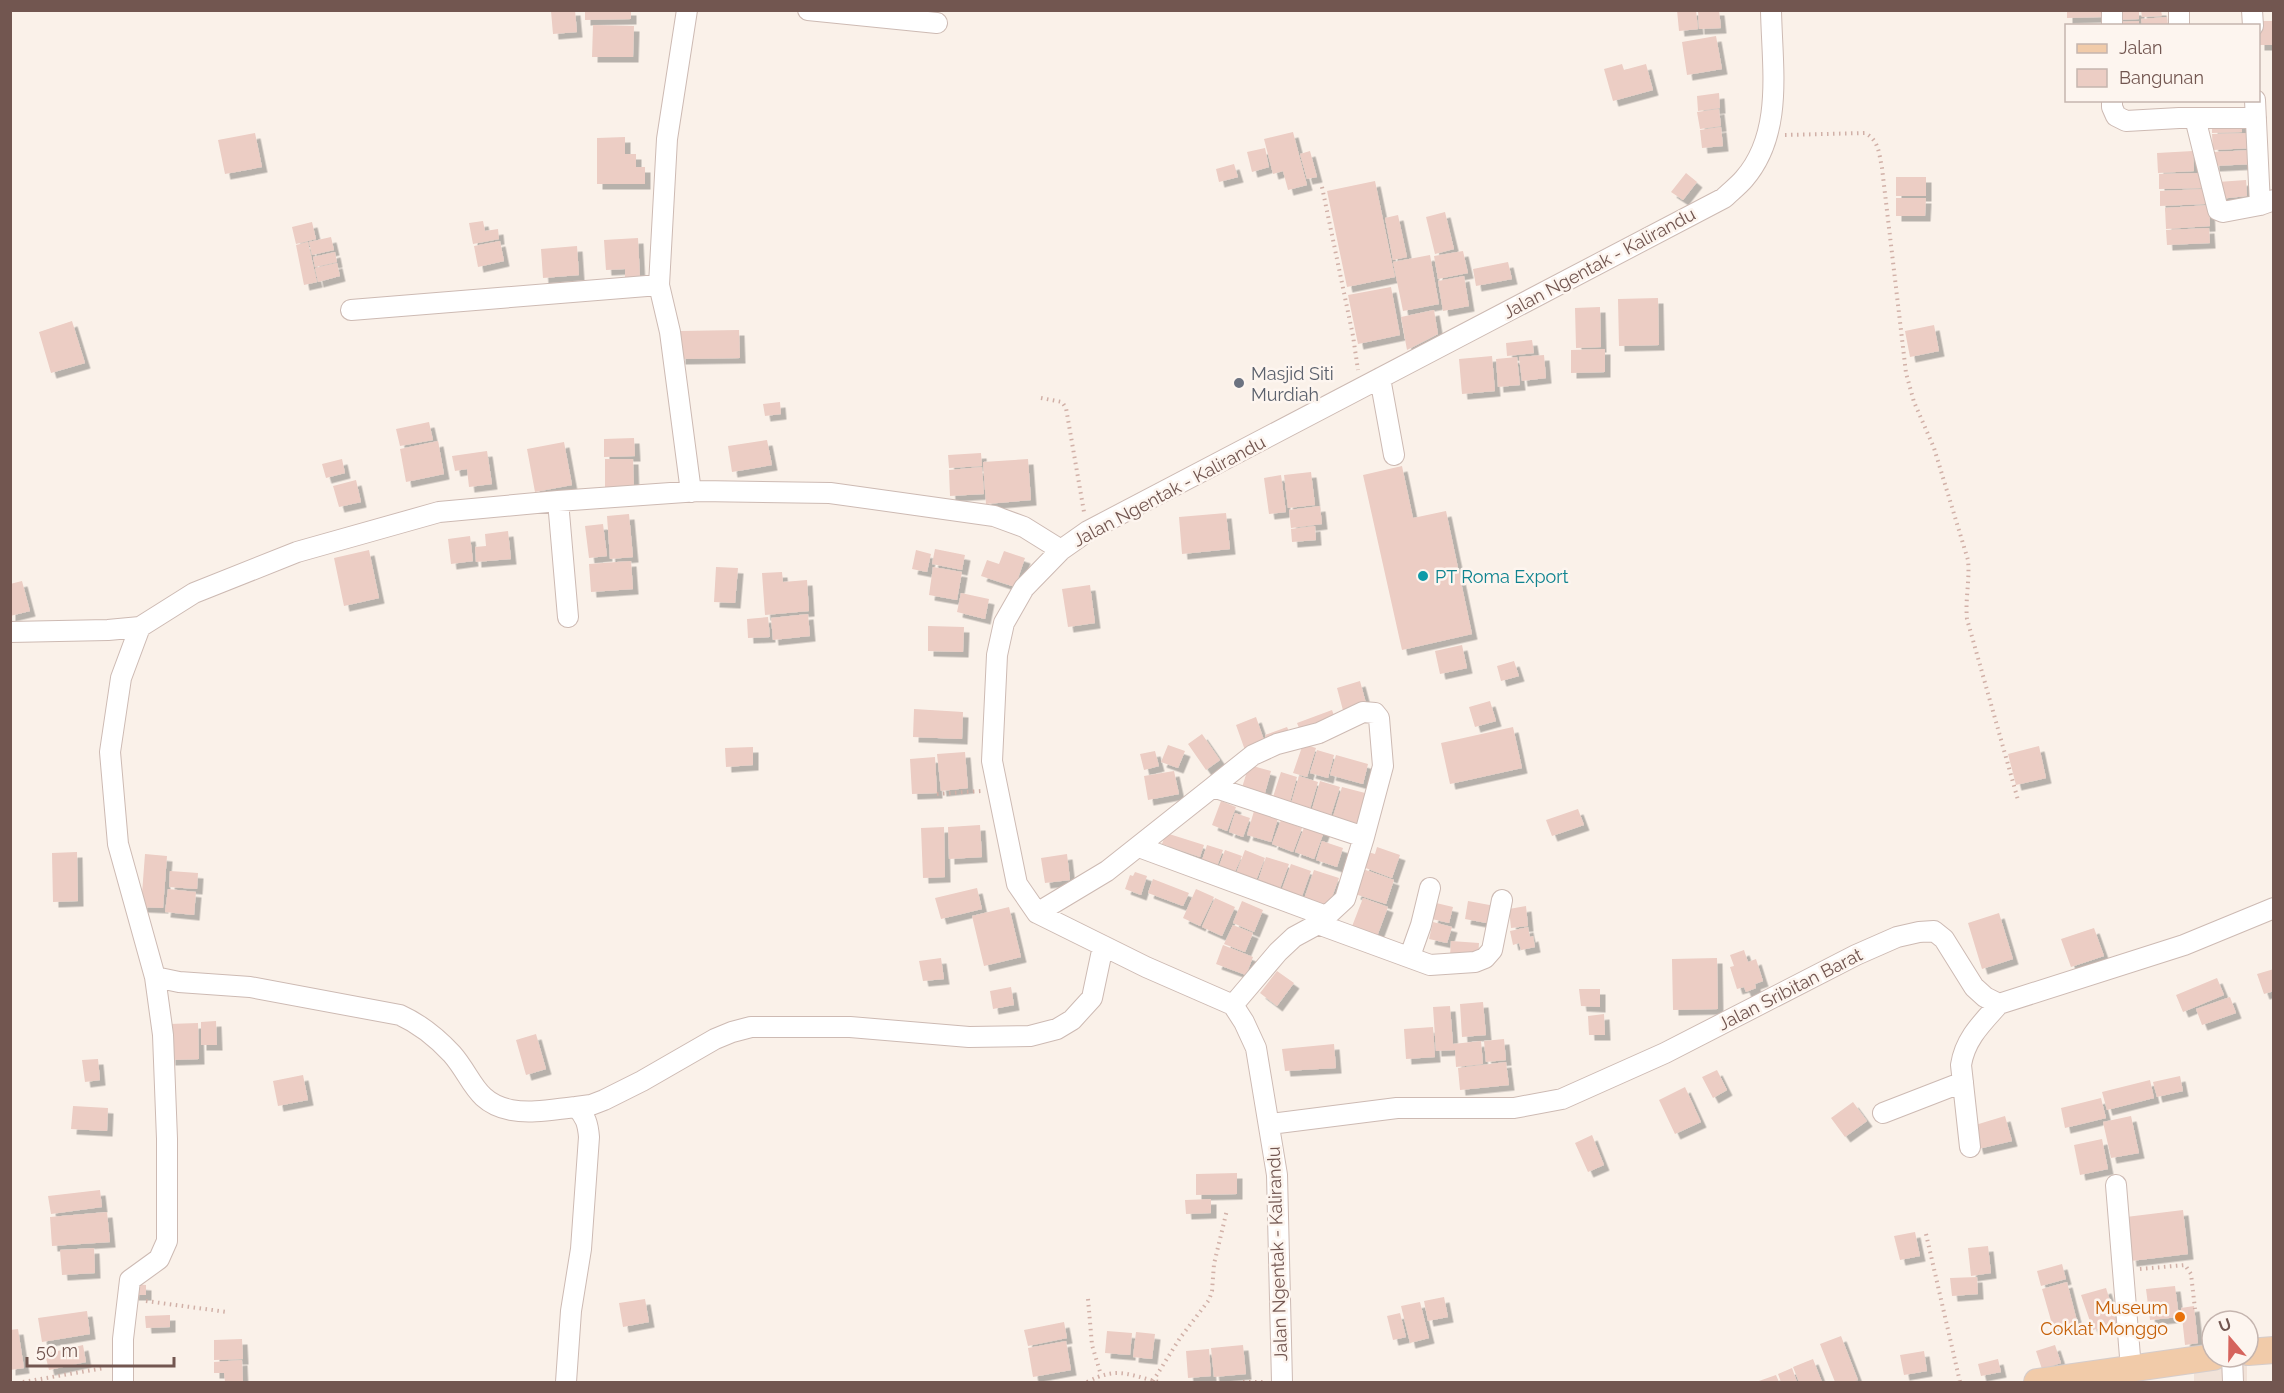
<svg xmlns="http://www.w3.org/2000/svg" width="2284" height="1393" font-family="Raleway,sans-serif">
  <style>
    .residential { fill: #f1e2d8 }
    .building { fill: #eccdc4; filter: url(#shadow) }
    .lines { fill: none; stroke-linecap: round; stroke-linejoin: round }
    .minor-casing { stroke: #cdbab3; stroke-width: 22 }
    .major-casing { stroke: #d5ccca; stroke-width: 28 }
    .path { stroke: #d1b0a7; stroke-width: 4; stroke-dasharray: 1.5 4.5; stroke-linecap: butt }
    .minor { stroke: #fff; stroke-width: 20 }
    .major { stroke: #f1cba9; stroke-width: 26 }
    .worship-dot { fill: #6b7280; stroke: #fdf5ef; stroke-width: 2 }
    .culture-dot { fill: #0f9aa8; stroke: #fdf5ef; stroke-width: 2 }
    .food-dot { fill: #e8710a; stroke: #fdf5ef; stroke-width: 2 }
    .labels { text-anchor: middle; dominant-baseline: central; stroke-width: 5; stroke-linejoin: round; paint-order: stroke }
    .street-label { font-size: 18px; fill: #725650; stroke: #fdf5ef }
    .worship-label { font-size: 18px; fill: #5b616d; stroke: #fdf5ef; text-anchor: start }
    .culture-label { font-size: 18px; fill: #0d838f; stroke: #fdf5ef; text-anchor: start }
    .food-label { font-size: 18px; fill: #c56008; stroke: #fdf5ef; text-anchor: end }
  </style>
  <defs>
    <filter id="shadow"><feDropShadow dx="5.5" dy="5.5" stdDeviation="0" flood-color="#0004"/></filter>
  </defs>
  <rect width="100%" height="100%" fill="#faf1e9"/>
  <path class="residential" d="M2247 1357V1382H2194V1358Z"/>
  <path class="building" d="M575 10 577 32 553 34 551 11Z
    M585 10H631V19L585 20Z
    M1677 10H1696L1698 29 1679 31Z
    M1698 10H1719L1721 28 1699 29Z
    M2067 10H2102V17L2067 18Z
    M2114 10H2139V19L2115 20Z
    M2141 10H2161L2162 16 2142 17Z
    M2167 17 2168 26H2142L2141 19Z
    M2139 21V26H2114V22Z
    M2259 21H2274V45H2259Z
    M593 25 634 26 633 57H592Z
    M1716 36 1722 69 1687 75 1682 42Z
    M1622 64 1624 70 1646 64 1653 90 1613 101 1604 69Z
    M1719 93 1720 108 1698 111 1697 96Z
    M1719 109 1721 126 1700 129 1697 112Z
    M2241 121 2242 132 2212 133V126Z
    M1721 127 1723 146 1702 148 1700 130Z
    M1293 132 1307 185 1288 190 1283 171 1273 174 1264 139Z
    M255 133 262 167 225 174 218 140Z
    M2252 133 2253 148 2213 150 2212 134Z
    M625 137V154H636V167H645V184H597V138Z
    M1265 148 1269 167 1252 172 1247 152Z
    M2253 150V164L2214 166 2213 152Z
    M1310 151 1317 177 1307 179 1300 154Z
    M2193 151 2194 171 2158 173 2157 153Z
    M1234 164 1238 177 1219 182 1216 169Z
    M1686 173 1697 182 1683 200 1671 192Z
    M2204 173V188L2159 189V174Z
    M1896 177H1926V196H1896Z
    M2246 180 2247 196 2219 199 2218 182Z
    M1375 181 1395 277 1347 287 1327 191Z
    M2204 189 2205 204 2160 206V191Z
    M1896 198H1926L1925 216H1896Z
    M2209 205 2210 226 2166 229 2165 208Z
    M1445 212 1454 249 1435 254 1426 217Z
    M1398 215 1407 257 1393 260 1385 218Z
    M483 221 485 231 498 229 499 239 473 244 469 223Z
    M312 222 316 239 296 244 292 227Z
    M2209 228 2210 243 2167 245 2166 230Z
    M331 237 334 250 312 255 309 242Z
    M638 238 640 278 625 279V269L606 270 604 240Z
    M500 241 504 261 478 267 474 246Z
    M308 242 317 282 304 285 296 245Z
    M577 246 579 275 543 278 541 249Z
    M1463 251 1468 273 1438 279 1434 256Z
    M335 252 337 262 315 267 313 257Z
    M1430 255 1439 304 1403 311 1393 262Z
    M1508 262 1512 279 1476 286 1473 269Z
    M337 263 340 276 318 282 315 268Z
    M1464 276 1469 306 1443 311 1438 281Z
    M1391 287 1400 335 1358 344 1348 295Z
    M1658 298 1659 345 1619 346 1618 299Z
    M1600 307 1601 347 1576 348 1575 308Z
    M1434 310 1438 334 1407 350 1401 317Z
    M72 321 85 363 51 373 39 332Z
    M1934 325 1939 351 1910 357 1905 331Z
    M739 330 740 358 680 359V331Z
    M1532 340 1534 353 1507 356 1506 343Z
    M1605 349V372L1571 373V350Z
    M1544 355 1546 378 1522 381 1519 357Z
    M1492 356 1495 391 1462 394 1459 359Z
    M1517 357 1520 385 1498 387 1496 359Z
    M780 402 781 414 765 416 763 404Z
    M429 422 433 440 400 446 396 429Z
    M634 438 635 456 604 457V439Z
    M767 440 772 465 732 472 728 446Z
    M438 441 444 474 406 482 400 449Z
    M564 442 572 485 535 492 527 449Z
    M487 451 492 484 469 487 467 469 455 471 452 456Z
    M981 453 982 466 949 468 948 455Z
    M342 459 345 473 326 478 322 464Z
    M605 459H633L634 489H605Z
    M1028 459 1031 500 986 504 983 462Z
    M1402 466 1413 518 1446 511 1472 634 1402 650 1363 475Z
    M982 467 984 494 950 496 949 470Z
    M1311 472 1315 505 1288 508 1284 475Z
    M1281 475 1286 512 1269 514 1264 478Z
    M356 480 361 502 339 507 333 486Z
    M1320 506 1322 524 1291 528 1289 510Z
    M1226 513 1230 549 1182 554 1179 517Z
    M629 514 633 557 610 559 607 516Z
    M603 524 607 556 589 558 585 526Z
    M1315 526 1316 540 1292 542 1291 529Z
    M508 531 511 559 476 562 475 547 486 546 485 534Z
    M470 536 473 561 451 564 448 539Z
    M935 549 965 555 962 570 932 564Z
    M369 550 379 598 344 606 334 558Z
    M916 550 931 554 927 572 912 569Z
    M1004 551 1025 558 1015 587 981 576 987 560 999 564Z
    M631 561 633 589 591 592 589 564Z
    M716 567 738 568 735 603 714 602Z
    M933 567 962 572 957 600 929 595Z
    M782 572 783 582 807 580 809 611 765 615 762 573Z
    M22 581 30 611 10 616V584Z
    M1090 585 1095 623 1068 627 1062 589Z
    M961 593 989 599 985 619 957 612Z
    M808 614 810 636 773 640 771 618Z
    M768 617 770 637 748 638 747 619Z
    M928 626 964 627 963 652 928 651Z
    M1462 645 1467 668 1440 674 1435 651Z
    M1514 661 1519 676 1501 681 1497 666Z
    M1360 681 1367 707 1344 714 1337 688Z
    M1490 701 1496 721 1475 727 1469 707Z
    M914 709 963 712 962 739 913 737Z
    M1332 710 1336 721 1302 735 1297 723Z
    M1256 717 1266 746 1246 753 1236 725Z
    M1287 727 1291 736 1268 745 1265 735Z
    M1513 727 1522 768 1450 784 1441 743Z
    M1202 734 1220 760 1206 770 1188 744Z
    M1303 744 1316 748 1307 777 1293 773Z
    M1168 745 1185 751 1178 768 1161 762Z
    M2039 746 2046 778 2016 785 2008 754Z
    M753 747V765L726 767 725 748Z
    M1317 750 1334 755 1328 778 1310 773Z
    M1155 751 1159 766 1144 770 1140 754Z
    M965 752 968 788 941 791 937 754Z
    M1336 755 1368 764 1363 784 1330 775Z
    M935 757 937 793 912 794 910 759Z
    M1249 765 1271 771 1263 800 1240 794Z
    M1174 771 1179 794 1148 800 1144 776Z
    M1281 772 1297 777 1290 802 1273 797Z
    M1299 776 1318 782 1309 812 1290 807Z
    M1320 781 1340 787 1330 818 1311 813Z
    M1342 787 1369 794 1360 828 1332 820Z
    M1221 801 1236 807 1227 831 1212 825Z
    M1578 809 1584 825 1552 836 1546 820Z
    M1254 811 1278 818 1271 842 1247 835Z
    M1235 813 1250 818 1243 837 1229 832Z
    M1281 820 1302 828 1293 852 1272 844Z
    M1306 822 1325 829 1314 859 1295 852Z
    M980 825 982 857 949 859 948 827Z
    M944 827 945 877 923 878 921 828Z
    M1166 833 1204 845 1200 857 1162 844Z
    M1322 841 1343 848 1337 867 1316 860Z
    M1207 845 1223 850 1216 869 1201 863Z
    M1377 847 1400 855 1392 878 1363 867 1368 852 1375 854Z
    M1225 850 1242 856 1233 876 1218 869Z
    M1245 850 1265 858 1255 883 1235 876Z
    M77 852 78 901 53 902 52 853Z
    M145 854 167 856 163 908 141 907Z
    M1067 854 1070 880 1045 883 1041 858Z
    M1266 857 1289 864 1279 891 1257 884Z
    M1291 864 1311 871 1301 899 1281 892Z
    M1363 869 1394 880 1386 904 1355 894Z
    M1314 870 1339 878 1328 908 1304 899Z
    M170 871 198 873 197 889 169 887Z
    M1135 872 1147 876 1141 895 1125 889 1130 875 1133 876Z
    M1153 879 1189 893 1183 906 1148 893Z
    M977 888 982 909 941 919 935 898Z
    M168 889 196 892 194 915 165 912Z
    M1196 889 1214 897 1200 926 1183 918Z
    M1215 898 1235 907 1222 936 1202 927Z
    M1363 898 1388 907 1376 939 1351 929Z
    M1242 901 1263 910 1254 932 1233 923Z
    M1468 901 1495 906 1492 924 1465 919Z
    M1436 903 1453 907 1449 923 1432 919Z
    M1526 906 1528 926 1511 928 1509 909Z
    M1009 907 1021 957 984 966 972 916Z
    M1999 913 2013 959 1982 969 1968 923Z
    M1433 922 1452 927 1447 943 1429 939Z
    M1233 925 1253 933 1245 952 1224 944Z
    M1528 927 1530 937 1533 936 1535 947 1521 950 1519 943 1513 945 1510 931Z
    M2094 928 2104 956 2071 967 2061 939Z
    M1451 941 1479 943 1478 958 1450 956Z
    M1223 945 1253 957 1246 975 1216 964Z
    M1744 950 1748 962 1756 959 1763 981 1755 984 1756 988 1746 992 1744 987 1737 989 1730 967 1734 966 1730 955Z
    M941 958 944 979 923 981 919 961Z
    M1717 958 1718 1009 1673 1010 1672 959Z
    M2274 969V991L2264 994 2257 974Z
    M1277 971 1294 983 1277 1006 1260 993Z
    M2217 978 2224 995 2183 1012 2176 995Z
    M1011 987 1014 1005 993 1009 990 991Z
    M1579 989H1600V1007L1581 1006Z
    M2230 997 2236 1013 2202 1025 2196 1009Z
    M1483 1002 1486 1035 1462 1037 1460 1004Z
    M1450 1006 1453 1044 1481 1041 1483 1064 1456 1067 1455 1050 1436 1051 1433 1007Z
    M1604 1014 1605 1035H1589L1588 1016Z
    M216 1021 217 1045H201V1022Z
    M198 1023 199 1059 170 1060 169 1024Z
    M1433 1027 1435 1057 1406 1059 1404 1029Z
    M536 1034 546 1069 526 1075 516 1040Z
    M1504 1039 1506 1060 1486 1062 1484 1041Z
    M1334 1044 1336 1068 1285 1071 1282 1049Z
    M98 1059 100 1080 85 1082 82 1060Z
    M1506 1062 1509 1085 1460 1090 1458 1068Z
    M1717 1070 1727 1090 1713 1098 1702 1077Z
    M303 1075 308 1100 278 1106 273 1081Z
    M2180 1076 2183 1091 2157 1097 2153 1082Z
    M2150 1080 2154 1098 2107 1110 2102 1092Z
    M1685 1087 1701 1122 1675 1134 1659 1100Z
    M2101 1098 2106 1118 2065 1128 2061 1108Z
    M1853 1102 1867 1121 1845 1137 1831 1118Z
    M73 1106 108 1108 107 1131 71 1129Z
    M2005 1116 2012 1141 1978 1149 1972 1126Z
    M2131 1116 2139 1153 2111 1158 2103 1122Z
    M1592 1135 1604 1165 1588 1172 1575 1143Z
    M2102 1139 2108 1169 2080 1175 2074 1145Z
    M1237 1173V1194L1196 1195V1174Z
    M100 1190 102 1207 51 1214 48 1196Z
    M1211 1199V1213L1186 1214 1185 1200Z
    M2183 1210 2188 1254 2131 1261 2126 1217Z
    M107 1212 110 1242 52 1246 50 1217Z
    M1915 1232 1920 1256 1900 1260 1894 1236Z
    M1988 1246 1991 1273 1971 1276 1968 1248Z
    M94 1248 95 1273 62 1275 60 1250Z
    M2062 1264 2066 1279 2041 1286 2037 1271Z
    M1977 1277 1978 1294 1952 1296 1950 1278Z
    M2067 1282 2078 1325 2054 1331 2042 1289Z
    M134 1284 146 1285V1295H133Z
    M2175 1286 2179 1317 2150 1320 2146 1289Z
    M2106 1288 2117 1323 2093 1330 2081 1295Z
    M1444 1297 1448 1317 1428 1321 1424 1301Z
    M645 1299 649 1322 623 1327 619 1303Z
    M1420 1302 1429 1338 1410 1343 1401 1306Z
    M2194 1306 2198 1343 2185 1345 2181 1308Z
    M87 1311 90 1334 42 1342 38 1318Z
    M1400 1313 1406 1337 1393 1340 1387 1316Z
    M170 1315V1327L146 1328 145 1316Z
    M1064 1322 1067 1338 1028 1346 1024 1330Z
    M18 1329 24 1368 10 1370V1330Z
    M1107 1331 1132 1333 1130 1355 1105 1353Z
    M1136 1332 1155 1334 1152 1359 1133 1357Z
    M1841 1336 1858 1380 1852 1382H1835L1820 1344Z
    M242 1339 243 1359 214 1360V1340Z
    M1066 1341 1071 1370 1033 1377 1028 1348Z
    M83 1345 86 1362 49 1370 45 1354Z
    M1243 1345 1246 1374 1214 1377 1211 1348Z
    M2055 1345 2061 1363 2042 1369 2036 1351Z
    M1209 1349 1211 1376 1188 1378 1186 1351Z
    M1924 1351 1927 1371 1904 1375 1900 1355Z
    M1813 1359 1822 1382H1799L1793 1367Z
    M1998 1359 2001 1372 1981 1376 1978 1364Z
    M242 1360 243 1382H225L224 1373H214V1362Z
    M1792 1368 1797 1382H1781L1778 1374Z
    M1776 1375 1779 1382H1756Z"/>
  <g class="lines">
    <g class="minor-casing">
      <path id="minor" d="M687 10 667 139 659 285 670 332 691 492
        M808 10 937 23
        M2252 10 2253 26
        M2112 26V10
        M2179 26V10
        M2112 100V107L2116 116 2126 121 2179 118H2256
        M2255 100 2260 205
        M2195 118 2218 210 2223 212 2260 205 2274 200
        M351 310 659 285
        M1380 378 1394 455
        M558 501 568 617
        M10 632 108 630 140 627 194 593 297 552 439 512 558 501 699 491 830 493 994 516 1024 527 1061 550
        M1213 787 1253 755 1277 744 1319 733 1363 712 1375 713 1379 718 1383 766 1364 837
        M1139 847 1326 916
        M1037 913 1107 871 1213 787 1364 837 1345 899 1318 924 1294 937 1278 952 1233 1005
        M1318 924 1430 965 1475 962 1485 958 1492 950 1502 900
        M1410 956 1421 925 1430 888
        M155 977 179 982 250 987 400 1015C420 1024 437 1038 452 1054 473 1078 475 1103 511 1110 532 1114 555 1109 576 1107 586 1116 588 1125 589 1137L581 1249 571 1311 566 1382
        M576 1107 591 1105 604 1100 642 1081 715 1039 732 1032 751 1027H850L969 1037 1030 1036 1057 1029 1072 1020 1092 998 1103 946
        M1883 1113 1963 1082
        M1270 1124 1397 1108H1514L1562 1099 1665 1053 1856 955 1897 937 1919 932 1934 931 1944 939 1974 987 1985 997 1999 1004 2184 945 2274 908
        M1970 1147 1961 1065C1965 1039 1982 1023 1999 1004
        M2116 1185 2131 1369
        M2232 1357 2233 1382
        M123 1382V1339L130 1280 159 1259 167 1241V1139L163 1035 155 977 118 844 110 752 121 678 140 627
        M1282 1382 1277 1175 1256 1048 1244 1022 1233 1005 1146 967 1037 913 1017 884 992 761 997 655 1004 623 1024 588 1061 550 1088 531 1724 198C1730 192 1738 186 1744 179 1784 133 1772 67 1771 10"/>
    </g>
    <g class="major-casing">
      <path id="major" d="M2248 1352 2274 1350
        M2037 1382 2213 1357"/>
    </g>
    <path class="path" d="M1785 135 1865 133C1879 140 1879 154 1882 168L1906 373 1914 402 1934 448 1968 560C1970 580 1965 599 1967 619L2018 800
      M1322 187 1353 336 1358 370
      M1041 398 1062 402 1066 408 1084 512
      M937 794 981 791
      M1926 1234 1960 1382
      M2140 1269 2185 1265 2191 1274 2195 1309
      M1088 1299 1092 1345 1101 1375
      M146 1301 227 1312
      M1153 1381 1180 1338 1209 1300 1212 1291 1214 1264 1227 1210
      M23 1382 104 1368
      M1087 1382C1118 1366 1128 1375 1159 1382
      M1243 1382H1263"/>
    <use href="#minor" class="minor"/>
    <use href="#major" class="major"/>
  </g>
  <circle class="worship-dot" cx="1239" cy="383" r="6"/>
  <circle class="culture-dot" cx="1423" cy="576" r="6"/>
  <circle class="food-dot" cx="2180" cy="1317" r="6"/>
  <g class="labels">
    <g class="street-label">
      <text transform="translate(1599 263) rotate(-28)">Jalan Ngentak - Kalirandu</text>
      <text transform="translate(1169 491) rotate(-28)">Jalan Ngentak - Kalirandu</text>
      <text transform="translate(1790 989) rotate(-27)">Jalan Sribitan Barat</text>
      <text transform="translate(1277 1254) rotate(-92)">Jalan Ngentak - Kalirandu</text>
    </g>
    <g class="worship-label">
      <text x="1251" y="373">Masjid Siti<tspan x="1251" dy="21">Murdiah</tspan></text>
    </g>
    <g class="culture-label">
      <text x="1435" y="576">PT Roma Export</text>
    </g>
    <g class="food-label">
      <text x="2168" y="1307">Museum<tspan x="2168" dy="21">Coklat Monggo</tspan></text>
    </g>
  </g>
  <rect width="2284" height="1393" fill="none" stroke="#725650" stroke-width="24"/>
  <rect x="2065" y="24" width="195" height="78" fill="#fdf5ef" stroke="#c5b5af" stroke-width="1.5"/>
  <rect x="2077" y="44" width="30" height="9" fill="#f1cba9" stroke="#c5b5af" stroke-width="1.5"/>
  <text x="2119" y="54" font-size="18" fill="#725650">Jalan</text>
  <rect x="2077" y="69" width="30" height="18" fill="#eccdc4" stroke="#c5b5af" stroke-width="1.5"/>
  <text x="2119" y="84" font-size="18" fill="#725650">Bangunan</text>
  <g transform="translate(2230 1339) rotate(340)"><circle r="28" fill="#fdf5ef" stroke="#c5b5af" stroke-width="1.5"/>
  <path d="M0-4.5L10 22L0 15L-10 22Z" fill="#d5645d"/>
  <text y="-9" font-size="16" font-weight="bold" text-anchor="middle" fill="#725650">U</text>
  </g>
  <path d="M27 1357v9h147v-9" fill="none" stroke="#725650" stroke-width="3"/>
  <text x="36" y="1357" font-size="18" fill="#725650" stroke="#fdf5ef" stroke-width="4.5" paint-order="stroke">50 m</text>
</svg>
